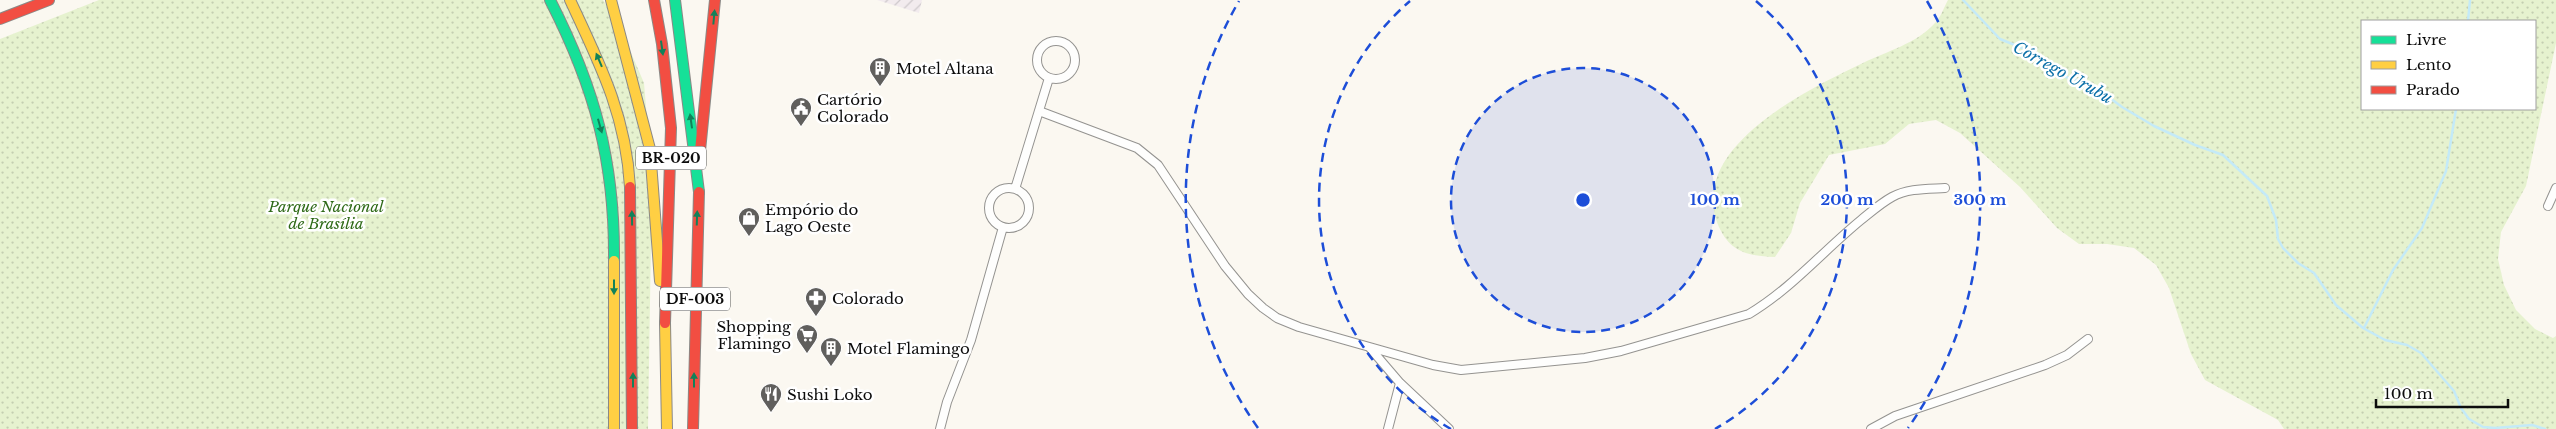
<svg xmlns="http://www.w3.org/2000/svg" width="2556" height="429" font-family="'Libre Baskerville',serif">
  <style>
    .industrial { fill: url(#industrial-furrows) }
    .green { fill: url(#green-dots); fill-rule: evenodd }
    .lines { fill: none; stroke-linecap: round; stroke-linejoin: round }
    .stream { stroke: #c4eaf8; stroke-width: 2.5 }
    .street-casing { stroke: #949390; stroke-width: 10 }
    .fast-casing { stroke: #8b8986; stroke-width: 12 }
    .slow-casing { stroke: #8b8986; stroke-width: 12 }
    .jam-casing { stroke: #8b8986; stroke-width: 12 }
    .street { stroke: #fefefd; stroke-width: 8 }
    .fast { stroke: #16e098; stroke-width: 10 }
    .slow { stroke: #ffcf43; stroke-width: 10 }
    .jam { stroke: #f24e42; stroke-width: 10 }
    .oneway { fill: #128159 }
    .ring { fill: none; stroke: #1d4ed8; stroke-width: 2.5; stroke-dasharray: 9 6 }
    .labels { text-anchor: middle; dominant-baseline: central; stroke-width: 5; stroke-linejoin: round; paint-order: stroke }
    .shield { fill: #fff; stroke: #565656; stroke-width: 1 }
    .shield-label { font-size: 14px; font-weight: bold; fill: #0d0d0d }
    .poi-label { font-size: 15px; fill: #0d0d0d; stroke: #fff; text-anchor: start }
    .park-label { font-size: 15px; font-style: italic; fill: #2f6a18; stroke: #fff }
    .water-label { font-size: 16px; font-style: italic; fill: #0c70a8; stroke: #fff }
    .centre { fill: #1d4ed8; stroke: #fff; stroke-width: 2.5 }
    .ring-label { font-size: 15px; text-anchor: middle; font-weight: bold; fill: #1d4ed8; stroke: #fff; stroke-width: 5; stroke-linejoin: round; paint-order: stroke }
  </style>
  <defs>
    <pattern id="industrial-furrows" width="10" height="10" patternUnits="userSpaceOnUse" patternTransform="scale(1.25)"><rect width="10" height="10" fill="#f2ebee"/><path d="M-1 1l2-2M0 10L10 0M9 11l2-2" fill="none" stroke="#cec8cb"/></pattern>
    <pattern id="green-dots" width="8" height="8" patternUnits="userSpaceOnUse" patternTransform="scale(1.25)"><rect width="8" height="8" fill="#e6f2cf"/><path d="M2 2h.1M6 6h.1" fill="none" stroke="#c4ceb1" stroke-width="1.8" stroke-linecap="round"/></pattern>
  </defs>
  <rect width="100%" height="100%" fill="#fbf8f1"/>
  <path class="industrial" d="M877 0H922L919 13Z"/>
  <path class="green" d="M99 0H603L618 22 644 83 652 178 648 429H0V39Z
    M1948 0H2556V43L2526 186 2501 232 2498 259 2504 285 2516 310 2535 329 2553 338 2556 336V429H2284L2278 420 2205 380 2191 354 2169 288 2156 265 2134 248 2107 244H2079L2057 228 2020 187 1960 133 1936 120 1909 124 1885 144 1829 155 1800 203 1791 233 1775 257C1752 256 1733 254 1721 231 1680 151 1806 90 1863 63 1887 51 1916 44 1935 23 1941 17 1944 7 1948 0ZM2535 21V109H2362V21Z"/>
  <g class="lines">
    <path class="stream" d="M1963 0 2000 39 2037 54 2066 77 2091 84 2122 107 2154 126 2195 145 2223 155 2267 196 2276 220 2278 239 2283 248 2298 263 2314 273 2336 305 2363 328 2385 340 2407 345 2421 353 2454 391 2461 408 2469 419 2483 427 2495 428 2532 425 2545 429
      M2468 21 2470 0
      M2364 328 2393 270 2422 228 2446 171 2456 109"/>
    <g class="street-casing">
      <path id="street" d="M1037 60a19 19 0 1 1 38 0a19 19 0 1 1-38 0Z
        M1039 111 1137 148 1158 165 1225 266 1248 294 1263 308 1277 318 1299 327 1433 365 1461 370 1585 358 1621 351 1749 314C1791 289 1823 251 1861 220 1871 212 1881 203 1892 197 1908 188 1928 189 1945 188
        M989 208a20 20 0 1 1 40 0a20 20 0 1 1-40 0Z
        M1015 189 1049 78
        M2548 206 2556 188
        M1370 348 1400 383 1449 429
        M940 429 947 402 971 340 1003 227
        M1388 429 1400 383
        M1871 429 1895 416 2045 365 2067 355 2088 339"/>
    </g>
    <g class="fast-casing">
      <path id="fast" d="M550 0C595 88 615 162 614 261
        M675 0 699 192"/>
    </g>
    <g class="slow-casing">
      <path id="slow" d="M570 0C600 64 626 115 630 187
        M611 0 650 149 660 281
        M665 323 667 429
        M614 429V261"/>
    </g>
    <g class="jam-casing">
      <path id="jam" d="M654 0 662 44 671 128 665 323
        M0 19 49 0
        M700 151 715 0
        M630 187 632 429
        M693 429 699 192"/>
    </g>
    <use href="#street" class="street"/>
    <use href="#fast" class="fast"/>
    <use href="#slow" class="slow"/>
    <use href="#jam" class="jam"/>
  </g>
  <defs><path id="oneway-solid" d="M-6-.8H1V-3.2L6.5 0L1 3.2V.8H-6Z" transform="scale(1.25)"/></defs>
  <g class="oneway">
    <use href="#oneway-solid" transform="translate(714 17) rotate(-85)"/>
    <use href="#oneway-solid" transform="translate(662 48) rotate(82)"/>
    <use href="#oneway-solid" transform="translate(599 60) rotate(-113)"/>
    <use href="#oneway-solid" transform="translate(691 121) rotate(-98)"/>
    <use href="#oneway-solid" transform="translate(600 126) rotate(74)"/>
    <use href="#oneway-solid" transform="translate(632 218) rotate(-91)"/>
    <use href="#oneway-solid" transform="translate(697 218) rotate(-88)"/>
    <use href="#oneway-solid" transform="translate(614 287) rotate(90)"/>
    <use href="#oneway-solid" transform="translate(633 380) rotate(-90)"/>
    <use href="#oneway-solid" transform="translate(694 380) rotate(-90)"/>
  </g>
  <circle cx="1583" cy="200" r="132" fill="#1d4ed8" fill-opacity=".12"/>
  <g class="ring">
    <circle cx="1583" cy="200" r="132"/>
    <path d="M1451 429A264 264 0 0 1 1410 1M1756 1A264 264 0 0 1 1715 429"/>
    <path d="M1258 428A397 397 0 0 1 1239 1M1927 1A397 397 0 0 1 1908 428"/>
  </g>
  <defs>
    <g id="building-pin" transform="scale(1.125)"><path d="M0 17L-7.5 6A9.5 9.5 0 1 1 7.5 6Z" fill="#605f5d" stroke="#fff"/><path d="M-4-6H4V6H1V3H-1V6H-4ZM-2.5-4.3h1.7v1.8h-1.7ZM.8-4.3h1.7v1.8H.8ZM-2.5-1h1.7V.8h-1.7ZM.8-1h1.7V.8H.8Z" fill="#fff"/></g>
    <g id="civic-pin" transform="scale(1.125)"><path d="M0 17L-7.5 6A9.5 9.5 0 1 1 7.5 6Z" fill="#605f5d" stroke="#fff"/><path d="M-.6-6.5H3V-4.5H.6V-3L4-1V1h2V6H-6V1h2V-1L-.6-3ZM-1.2 2.5V6h2.4V2.5Z" fill="#fff"/></g>
    <g id="shop-pin" transform="scale(1.125)"><path d="M0 17L-7.5 6A9.5 9.5 0 1 1 7.5 6Z" fill="#605f5d" stroke="#fff"/><path d="M-5-2.5h2.3a2.7 3.5 0 0 1 5.4 0H5L5.5 6h-11ZM-1.5-2.5h3a1.5 2.3 0 0 0-3 0Z" fill="#fff"/></g>
    <g id="pharmacy-pin" transform="scale(1.125)"><path d="M0 17L-7.5 6A9.5 9.5 0 1 1 7.5 6Z" fill="#605f5d" stroke="#fff"/><path d="M-2-6h4v4h4v4h-4v4h-4v-4h-4v-4h4Z" fill="#fff"/></g>
    <g id="supermarket-pin" transform="scale(1.125)"><path d="M0 17L-7.5 6A9.5 9.5 0 1 1 7.5 6Z" fill="#605f5d" stroke="#fff"/><path d="M-6-5.5h2.5l.6 2H6L4.5 2H-2.5L-4.4-4H-6ZM-1.5 3.2a1.3 1.3 0 1 0 .1 0ZM3 3.2a1.3 1.3 0 1 0 .1 0Z" fill="#fff"/></g>
    <g id="restaurant-pin" transform="scale(1.125)"><path d="M0 17L-7.5 6A9.5 9.5 0 1 1 7.5 6Z" fill="#605f5d" stroke="#fff"/><path d="M-5-6h1v4h1v-4h1v4h1v-4h1v5L-1.5 .5V6h-2V.5L-5-1ZM5-6V6H3V1.5H1.5Q1.5-4 5-6Z" fill="#fff"/></g>
  </defs>
  <g fill-rule="evenodd">
    <use href="#building-pin" x="880" y="68"/>
    <use href="#civic-pin" x="801" y="108"/>
    <use href="#shop-pin" x="749" y="218"/>
    <use href="#pharmacy-pin" x="816" y="298"/>
    <use href="#supermarket-pin" x="807" y="335"/>
    <use href="#building-pin" x="831" y="348"/>
    <use href="#restaurant-pin" x="771" y="394"/>
  </g>
  <g class="labels">
    <g class="shield">
      <rect x="636" y="146.5" width="70" height="23" rx="4"/>
      <rect x="660" y="287.5" width="70" height="23" rx="4"/>
    </g>
    <g class="shield-label">
      <text x="671" y="158">BR-020</text>
      <text x="695" y="299">DF-003</text>
    </g>
    <g class="poi-label">
      <text x="896" y="68">Motel Altana</text>
      <text x="817" y="99">Cartório<tspan x="817" dy="17">Colorado</tspan></text>
      <text x="765" y="209">Empório do<tspan x="765" dy="17">Lago Oeste</tspan></text>
      <text x="832" y="298">Colorado</text>
      <text x="791" y="326" text-anchor="end">Shopping<tspan x="791" dy="17">Flamingo</tspan></text>
      <text x="847" y="348">Motel Flamingo</text>
      <text x="787" y="394">Sushi Loko</text>
    </g>
    <g class="park-label">
      <text x="326" y="206">Parque Nacional<tspan x="326" dy="17">de Brasília</tspan></text>
    </g>
    <g class="water-label">
      <text transform="translate(2063 72) rotate(29)">Córrego Urubu</text>
    </g>
  </g>
  <circle cx="1583" cy="200" r="8" class="centre"/>
  <g class="ring-label">
    <text x="1715" y="205">100 m</text>
    <text x="1847" y="205">200 m</text>
    <text x="1980" y="205">300 m</text>
  </g>
  <rect x="2361" y="20" width="175" height="90" fill="#ffffff" stroke="#9e9e9e"/>
  <rect x="2371" y="36" width="25" height="8" fill="#16e098" stroke="#9e9e9e"/>
  <text x="2406" y="45" font-size="15" fill="#0d0d0d">Livre</text>
  <rect x="2371" y="61" width="25" height="8" fill="#ffcf43" stroke="#9e9e9e"/>
  <text x="2406" y="70" font-size="15" fill="#0d0d0d">Lento</text>
  <rect x="2371" y="86" width="25" height="8" fill="#f24e42" stroke="#9e9e9e"/>
  <text x="2406" y="95" font-size="15" fill="#0d0d0d">Parado</text>
  <path d="M2376 399v8h132v-8" fill="none" stroke="#0d0d0d" stroke-width="2.5"/>
  <text x="2384" y="399" font-size="15" fill="#0d0d0d" stroke="#ffffff" stroke-width="4" paint-order="stroke">100 m</text>
</svg>
